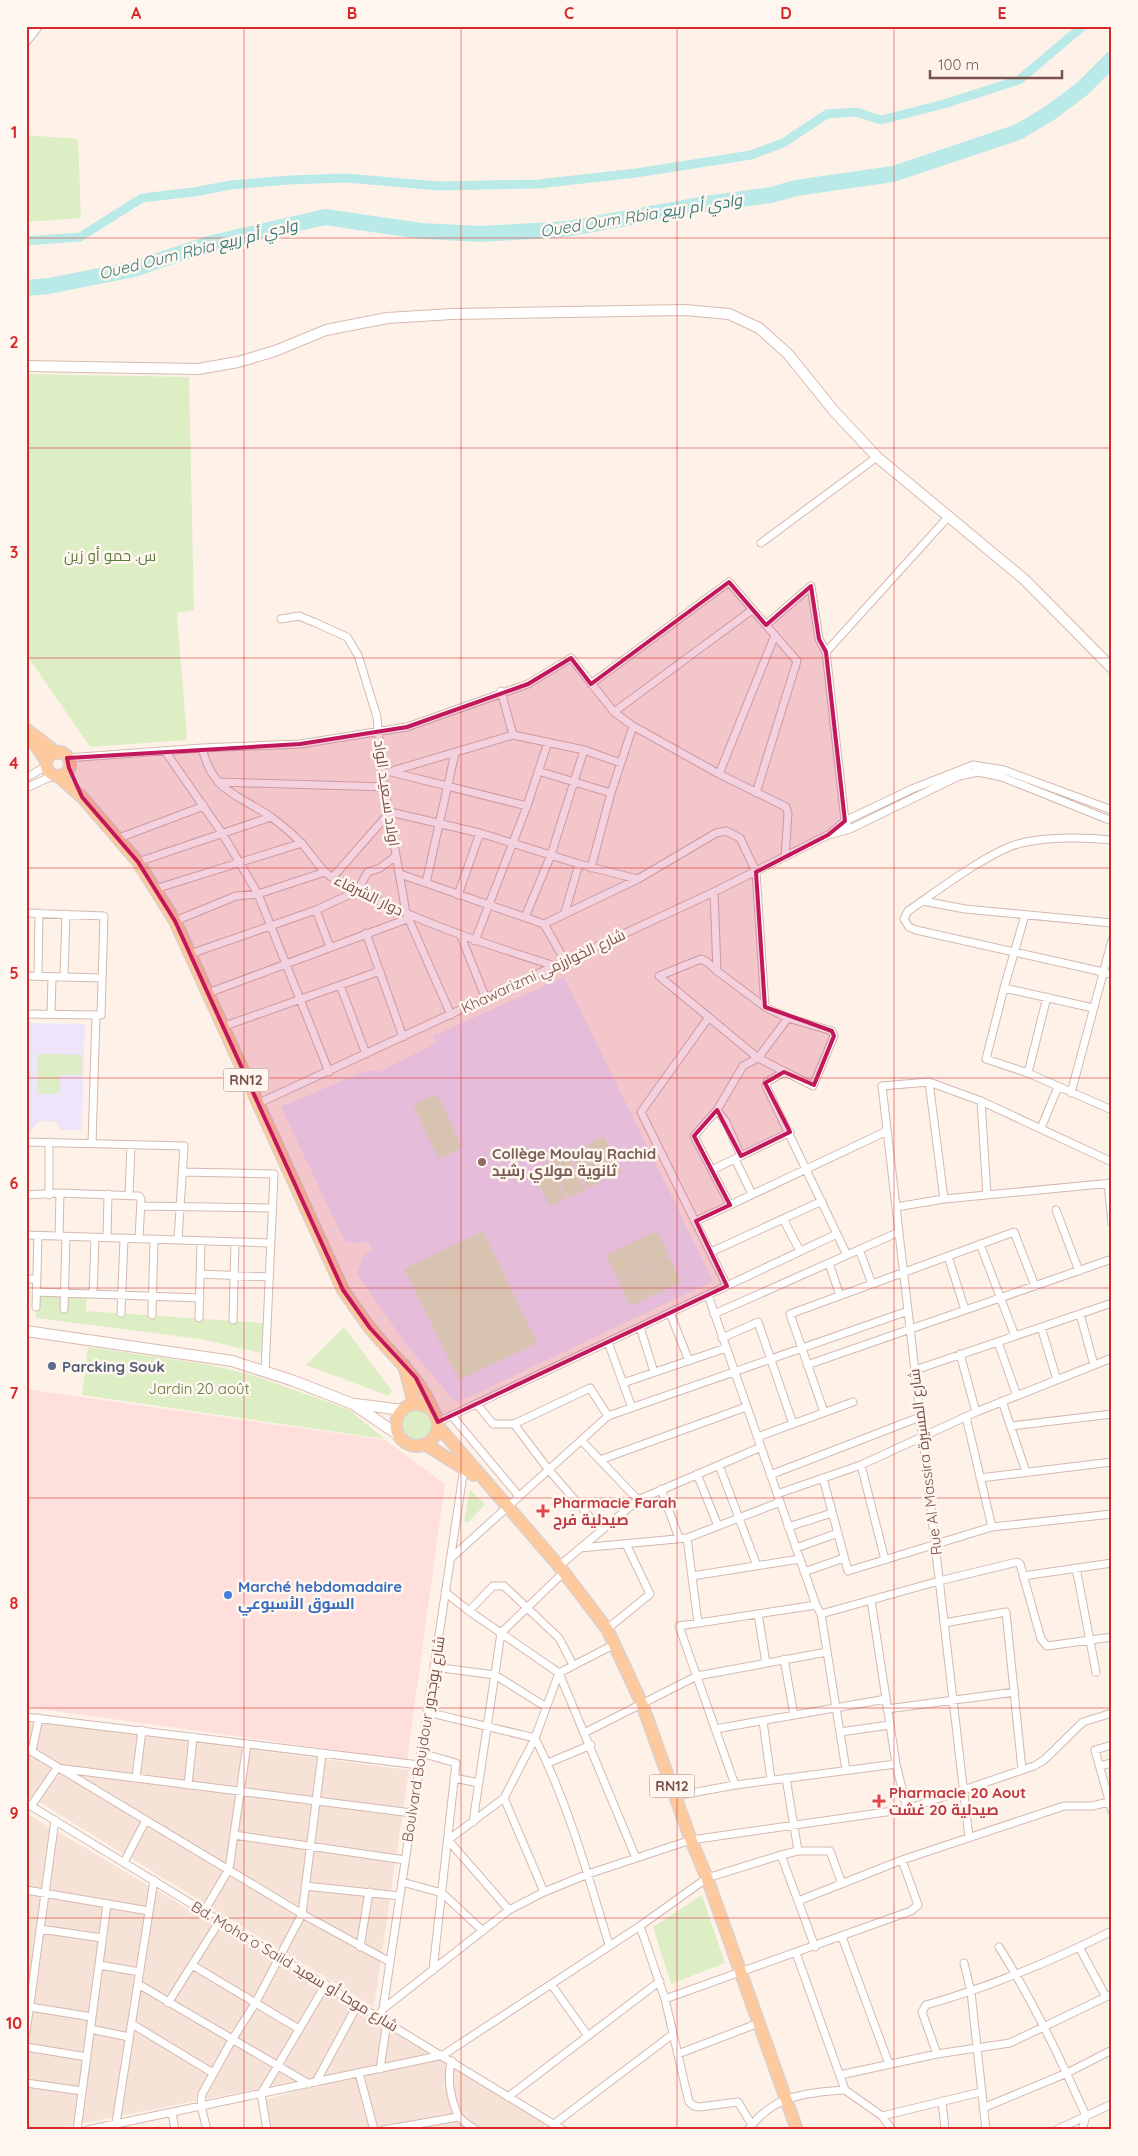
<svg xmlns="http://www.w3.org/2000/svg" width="1138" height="2156" font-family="Quicksand,Cairo,sans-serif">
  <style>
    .residential { fill: #f6e2d6 }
    .commercial { fill: #ffdfdb }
    .education { fill: #eee5fb }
    .green { fill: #ddeec5 }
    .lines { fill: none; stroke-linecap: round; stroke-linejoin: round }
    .canal { stroke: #baeae8; stroke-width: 9 }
    .river { stroke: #baeae8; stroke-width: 16 }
    .street-casing { stroke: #d4b9af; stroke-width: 9 }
    .secondary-casing { stroke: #dab9af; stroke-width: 12 }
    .primary-casing { stroke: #dacfcc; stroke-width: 14 }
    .street { stroke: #fff; stroke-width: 7 }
    .secondary { stroke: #fff; stroke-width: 10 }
    .primary { stroke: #ffc99e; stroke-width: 11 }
    .marked { fill: #c2185b; fill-opacity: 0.2; stroke: #c2185b; stroke-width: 4; stroke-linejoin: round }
    .grid { fill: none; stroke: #d62828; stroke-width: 1; stroke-opacity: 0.55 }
    .education-dot { fill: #8d6e63; stroke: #fff6f0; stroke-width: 2 }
    .service-dot { fill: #5c6f8a; stroke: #fff6f0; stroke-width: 2 }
    .health-dot { fill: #e0444e; stroke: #fff6f0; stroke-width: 2 }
    .shop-dot { fill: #3f7fe0; stroke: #fff6f0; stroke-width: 2 }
    .labels { text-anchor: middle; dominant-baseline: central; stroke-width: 5; stroke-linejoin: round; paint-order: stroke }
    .shield { fill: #fff6f0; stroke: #a3837b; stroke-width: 1 }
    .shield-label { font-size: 14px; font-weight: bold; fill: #7b5249 }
    .park-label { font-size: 15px; fill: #5b7b3d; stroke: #fff6f0 }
    .street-label { font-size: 15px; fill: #7b5249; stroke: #fff6f0 }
    .education-label { font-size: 15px; font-weight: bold; fill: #785e54; stroke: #fff6f0; text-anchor: start }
    .service-label { font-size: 15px; font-weight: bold; fill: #4e5e75; stroke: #fff6f0; text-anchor: start }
    .health-label { font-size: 15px; font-weight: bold; fill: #be3a42; stroke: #fff6f0; text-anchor: start }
    .shop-label { font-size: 15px; font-weight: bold; fill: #366cbe; stroke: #fff6f0; text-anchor: start }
    .water-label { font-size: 16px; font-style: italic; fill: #387a79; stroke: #fff6f0 }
    .neatline { fill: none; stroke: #d62828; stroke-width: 2 }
    .grid-label { font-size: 16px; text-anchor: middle; font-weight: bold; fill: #d62828 }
  </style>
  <rect width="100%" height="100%" fill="#fef2e8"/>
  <path class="residential" d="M26 1721 409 1770 374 2007 26 1794Z
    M26 1813 433 2054 49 2130H26Z
    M441 2057 561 2130H272L266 2099 365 2074Z"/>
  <path class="commercial" d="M26 1389 385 1440 445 1484 407 1760 26 1707Z"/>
  <path class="education" d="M564 977 713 1281 456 1403 405 1343 357 1273 364 1255 372 1251 368 1241 360 1243 345 1242 281 1107 368 1070 379 1072 436 1043 433 1036Z
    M26 1023 85 1024 82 1130H61L56 1122 40 1121 31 1130H26Z"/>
  <path class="green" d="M26 135 78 139 81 218 26 222Z
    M26 374 189 377 194 610 177 613 187 740 90 747 26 654Z
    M37 1054 82 1055V1075H60V1094H37Z
    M437 1094 462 1148 439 1159 413 1105Z
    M604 1136 622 1172 606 1180 588 1144Z
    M585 1145 603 1181 587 1189 569 1153Z
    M566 1154 585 1190 568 1198 550 1162Z
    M548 1162 566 1198 550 1206 532 1171Z
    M483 1231 537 1343 459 1380 404 1269Z
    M657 1231 669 1256 618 1280 606 1255Z
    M669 1257 681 1282 630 1306 618 1281Z
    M37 1293 87 1295 86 1311 263 1323 261 1353 200 1339 36 1318Z
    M344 1327 392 1391 389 1396 306 1365Z
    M88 1347 205 1364 249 1374 348 1409 385 1439 82 1395Z
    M401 1425a16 16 0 1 1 32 0a16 16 0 1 1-32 0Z
    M470 1490 485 1504 468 1523 464 1521Z
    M702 1895 725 1963 671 1984 653 1927Z"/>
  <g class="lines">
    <path class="canal" d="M26 241 80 237 142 198 194 192 231 185 289 180 346 178 439 186 538 184 636 173 751 155 783 143 827 114 856 112 881 120 944 104 1019 80 1083 26"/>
    <path class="river" d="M26 288 49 286 134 269 208 244 325 217 421 231 481 234 566 229 705 204 771 195 796 188 893 174 1018 132 1050 113 1082 89 1112 59"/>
    <g class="street-casing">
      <path id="street" d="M761 543 877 457
        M281 619 299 616 316 623 347 637 358 655 377 717 382 774 406 913 451 1015
        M766 625 811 586 819 639 826 652 845 821 847 825
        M826 652 949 516
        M591 684 729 582 797 661 756 793
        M501 691 513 735
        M614 712 752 610
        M202 748C213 793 238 794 271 817 282 825 294 835 303 845 312 855 319 868 330 876 348 888 368 896 388 905 442 930 498 948 555 966
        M165 751 222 833 258 894 329 1072
        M67 758 202 748 300 744 407 727 528 684 571 658 614 712 633 726 719 774 786 807 788 813 785 857
        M538 771 611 793
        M391 772 527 806
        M382 774 513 735 584 750 621 763
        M719 774 775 635
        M26 778 46 766
        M218 782 385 787
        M26 788 54 775
        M831 833 845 821 912 789 973 765 1004 770 1112 810
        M119 838 204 806
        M1112 840C1083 837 1036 836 1009 847 978 860 937 891 908 911L904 919 909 927 916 930 1112 974
        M138 862 271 817
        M591 868 611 793 633 726
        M400 874 544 924 565 961
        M333 877 390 812 480 833 579 864 637 879
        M426 883 455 753
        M155 889 302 843
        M458 895 480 833
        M923 901 965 909 1112 923
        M316 910 330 947
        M565 912 579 864
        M26 913 104 916 101 1015H96L92 1143
        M1025 915 1004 988 986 1059 1028 1073 1112 1110
        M525 917 551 855 584 750
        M175 921 236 896 258 894 325 872
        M544 924 638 879 716 833 726 831 740 838 756 872 765 1007 717 971 714 892
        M366 933 403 1037
        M461 936 486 999
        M475 941 527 806 548 742
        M190 954 316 910 357 891 368 872 380 868 396 856
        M717 971 707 962 701 959 659 976 758 1058 788 1018 765 1007
        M26 976 102 978
        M38 976 39 913
        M64 977 66 914
        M340 985 366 1054
        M1004 988 1093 1008
        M208 993 407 919
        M26 1014 96 1015
        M51 1014 52 977
        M709 1017 641 1112 727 1286
        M222 1027 380 971
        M784 1072 767 1082 766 1086 847 1255
        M1028 1073 1047 997
        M929 1082 944 1199
        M1071 1093 1112 940
        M981 1101 987 1195
        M257 1104 714 892 828 835 850 829 959 776 978 772 1002 777 1112 821
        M717 1110 694 1136 730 1205
        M1041 1128 1058 1087
        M26 1142 184 1146 178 1240
        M741 1156 726 1122 717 1110 743 1066 758 1058 813 1086 834 1036 832 1031 788 1018
        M735 1159 752 1194
        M712 1170 790 1132
        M182 1172 274 1174 265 1371
        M1108 1183 1112 1223
        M26 1195 60 1193 139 1196 141 1199 139 1239
        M49 1195V1142
        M129 1195 131 1145
        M141 1206 272 1208
        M896 1207 944 1199 1112 1183
        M1056 1210 1079 1271
        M783 1219 800 1251
        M696 1221 887 1131
        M26 1235 270 1243
        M59 1236 60 1193
        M107 1238 108 1194
        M980 1244 1015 1336
        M859 1249 872 1284
        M711 1252 822 1201
        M948 1256 965 1310
        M829 1263 840 1296
        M200 1274 269 1277
        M26 1279H37
        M36 1292 200 1298
        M93 1294 95 1238
        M708 1295 816 1605 821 1614 846 1770
        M36 1307 38 1236
        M64 1309 66 1237
        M121 1313 124 1239
        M670 1313 689 1361
        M714 1314 899 1232
        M1080 1314 1094 1365
        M152 1315 154 1240
        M199 1318 201 1241
        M233 1320 235 1242
        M640 1327 654 1372
        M1041 1327 1057 1380
        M722 1338 758 1322 793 1424
        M608 1342 632 1408
        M998 1342 1017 1396
        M960 1354 976 1412
        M807 1365 1112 1259
        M915 1370 1112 1303
        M623 1383 726 1348
        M1002 1401 1026 1472
        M477 1404 493 1424H514L548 1469 601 1530
        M824 1412 790 1314 1014 1232 1035 1286
        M452 1416 518 1495
        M966 1417 992 1527
        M438 1422 837 1234
        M514 1424 590 1388 608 1416
        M1011 1426 1112 1414
        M757 1437 853 1402
        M581 1440 638 1500
        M600 1460 746 1407
        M719 1465 757 1566
        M861 1465 885 1560
        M697 1474 718 1526
        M770 1475 920 1417
        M823 1478 848 1571 992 1527 1112 1514
        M980 1478 1112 1462
        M661 1489 679 1538
        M777 1494 861 1465 976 1412 1112 1358
        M788 1527 832 1513
        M687 1538 698 1623
        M580 1548 687 1538 780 1502
        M796 1548 838 1533
        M450 1559 608 1416 908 1311
        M559 1566 638 1500 761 1447
        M1076 1568 1096 1672
        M804 1572 844 1558
        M692 1576 800 1559
        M1023 1576 1112 1563
        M445 1592 469 1611 559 1673 636 1858
        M871 1600 896 1764 907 1809
        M469 1611 493 1586H504L559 1638 573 1665
        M758 1614 766 1663
        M821 1614 939 1581 1017 1562 1020 1564 1041 1639 1047 1646 1112 1637
        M944 1623 1006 1612 1022 1770
        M607 1629 650 1594 626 1544
        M784 1659 794 1715
        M434 1667 495 1675 546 1707
        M887 1709 1015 1692
        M427 1712 535 1738C568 1803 588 1875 609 1945
        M26 1717 419 1765
        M763 1721 771 1780
        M715 1729 886 1699
        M586 1732 697 1676 827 1652
        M840 1732 890 1725
        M1112 1745 1095 1750 1112 1811
        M26 1748 302 1914 390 1962
        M32 1751 39 1718
        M421 1753 456 1763 433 1970
        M548 1763 591 1745
        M1099 1766 1112 1763
        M136 1778 142 1730
        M454 1778 479 1783
        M786 1778 798 1851H830L842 1884
        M188 1785 193 1737
        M735 1785 679 1626 816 1605
        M675 1796 735 1785 896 1764
        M504 1798 544 1892
        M26 1803 563 2130
        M31 1806 57 1768 412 1813
        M473 1822 501 1633 564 1572
        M234 1835 405 1860
        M969 1838 882 1086 929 1082 981 1101 1112 1162
        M781 1855 815 1947
        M124 1862 146 1820
        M402 1882 442 1893 483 1931
        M305 1886 400 1896
        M26 1890 149 1911
        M798 1901 902 1860 1064 1806H1092L1109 1802
        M509 1910 448 1840 504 1798 535 1738 559 1673 615 1644
        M203 1913 229 1869 247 1744
        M640 1926 665 1999 689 2102 694 2106 699 2107 738 2102 752 2125
        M40 1929 102 1938
        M842 1937 889 2064
        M360 1947 369 1892
        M999 1947C1033 2001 1060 2058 1086 2116L1082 2130
        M1079 1947 1106 1997
        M796 1953 845 2090 882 2116 892 2130
        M964 1963 971 1992 986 2130
        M99 1965 140 1972
        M192 1965 299 2029
        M138 1984 309 2084
        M551 1984 588 2036
        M665 1999 911 1911 918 1905 902 1860
        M168 2003 219 1922
        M30 2007 92 2017
        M383 2009 464 1468
        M379 2016 383 2009 509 1910 544 1892 588 1874 691 1840 907 1809 1034 1766 1044 1760 1083 1722 1112 1713
        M132 2024 213 2073
        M90 2029 129 2037
        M26 2033 55 1820
        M26 2047 87 2057
        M678 2054 759 2023
        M937 2054 922 2012 926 2005C990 1987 1052 1961 1112 1931
        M452 2061C446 2075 451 2101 458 2115 461 2121 470 2126 476 2130
        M380 2069 387 2021
        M359 2073 374 2130
        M840 2075 937 2054 1010 2043 1112 1994
        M316 2082 358 2004
        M26 2083 82 2091
        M508 2097 660 1981
        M942 2101 945 2130
        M983 2108 1067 2073 1112 2050
        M172 2112 175 2130
        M882 2116 981 2092
        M116 2123 154 1880
        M554 2124 673 2034
        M77 2130 107 1904
        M87 2130 443 2055 640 1926 707 1878 781 1855 798 1851
        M207 2130 201 2106 202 2094 232 2040 256 2002 302 1914 322 1754
        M267 2130 261 2094 326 1984
        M383 2130 458 2117
        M748 2130C773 2095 805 2093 845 2090
        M1056 2130 1112 2104"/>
    </g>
    <g class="secondary-casing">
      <path id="secondary" d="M26 40 37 26
        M26 366 198 369 238 362 275 351 326 330 387 318 452 314 685 310 729 314 759 328 788 354 834 411 877 457 1025 580 1112 668
        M26 1331 232 1361 294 1381 353 1404 400 1436
        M356 1404 402 1410"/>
    </g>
    <g class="primary-casing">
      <path id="primary" d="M26 729 57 753
        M29 735 46 761
        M46 764a12 12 0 1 1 24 0a12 12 0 1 1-24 0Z
        M58 776 82 797 138 862 175 921 343 1290C352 1303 361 1316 370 1328 392 1356 419 1376 433 1410
        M404 1365 414 1404
        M396 1425a21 21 0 1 1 42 0a21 21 0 1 1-42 0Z
        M438 1426 559 1566 607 1629 642 1704 691 1840 707 1878 797 2130
        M425 1444 474 1475"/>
    </g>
    <use href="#street" class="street"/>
    <use href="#secondary" class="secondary"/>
    <use href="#primary" class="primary"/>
  </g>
  <path class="marked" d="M729 582 766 625 811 586 819 639 826 652 845 821 828 835 756 872 765 1007 832 1031 834 1036 814 1085 784 1072 765 1083 790 1132 741 1156 717 1110 694 1136 730 1205 696 1221 727 1286 438 1422 416 1378 370 1328 343 1290 175 921 138 862 82 797 69 768 67 758 300 744 407 727 528 684 571 658 591 684Z"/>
  <path class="grid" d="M244 26V2130M461 26V2130M677 26V2130M894 26V2130M26 238H1112M26 448H1112M26 658H1112M26 868H1112M26 1078H1112M26 1288H1112M26 1498H1112M26 1708H1112M26 1918H1112"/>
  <circle class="education-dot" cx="482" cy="1162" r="5"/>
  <circle class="service-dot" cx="52" cy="1366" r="5"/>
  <g class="health-dot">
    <path d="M540.5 1503.5h5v5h5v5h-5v5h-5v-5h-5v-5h5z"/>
    <path d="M876.5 1793.5h5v5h5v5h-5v5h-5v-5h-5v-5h5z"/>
  </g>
  <circle class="shop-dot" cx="228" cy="1595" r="5"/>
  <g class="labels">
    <g class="shield">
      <rect x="223.5" y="1068.5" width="45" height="23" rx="4"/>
      <rect x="649.5" y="1774.5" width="45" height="23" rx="4"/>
    </g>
    <g class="shield-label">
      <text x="246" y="1080">RN12</text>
      <text x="672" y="1786">RN12</text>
    </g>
    <g class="park-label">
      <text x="110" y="555">س. حمو أو زين</text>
      <text x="199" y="1388">Jardin 20 août</text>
    </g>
    <g class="street-label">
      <text transform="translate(387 793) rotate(82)">اولاد سـعيـد الواد</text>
      <text transform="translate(369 895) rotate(26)">دوار الشرفاء</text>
      <text transform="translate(543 971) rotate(-25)">Khawarizmi شارع الخوارزمي</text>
      <text transform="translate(925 1462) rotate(-97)">Rue Al Massira شارع المسيرة</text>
      <text transform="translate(423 1739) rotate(-81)">Boulvard Boujdour شارع بوجدور</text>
      <text transform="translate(295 1966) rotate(31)">Bd. Moha o Saiid شارع موحا أو سعيد</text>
    </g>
    <g class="education-label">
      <text x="492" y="1153">Collège Moulay Rachid<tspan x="492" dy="17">ثانوية مولاي رشيد</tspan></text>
    </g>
    <g class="service-label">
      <text x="62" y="1366">Parcking Souk</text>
    </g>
    <g class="health-label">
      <text x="553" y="1502">Pharmacie Farah<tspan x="553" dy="17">صيدلية فرح</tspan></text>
      <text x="889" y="1792">Pharmacie 20 Aout<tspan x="889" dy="17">صيدلية 20 غشت</tspan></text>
    </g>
    <g class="shop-label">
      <text x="238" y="1586">Marché hebdomadaire<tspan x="238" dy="17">السوق الأسبوعي</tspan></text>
    </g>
    <g class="water-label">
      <text transform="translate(641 215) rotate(-9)">Oued Oum Rbia وادي أم ربيع</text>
      <text transform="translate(198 249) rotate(-14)">Oued Oum Rbia وادي أم ربيع</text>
    </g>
  </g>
  <rect width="1138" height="2156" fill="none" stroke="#fff6f0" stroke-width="55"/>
  <path d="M930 70v8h132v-8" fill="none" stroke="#7b5249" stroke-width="2.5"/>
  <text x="938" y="70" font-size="15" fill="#7b5249" stroke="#fff6f0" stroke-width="4" paint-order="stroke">100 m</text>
  <rect x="28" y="28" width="1082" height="2100" class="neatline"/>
  <g class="grid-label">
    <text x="136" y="19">A</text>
    <text x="352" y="19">B</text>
    <text x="569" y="19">C</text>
    <text x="786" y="19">D</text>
    <text x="1002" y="19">E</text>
    <text x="14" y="138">1</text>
    <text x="14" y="348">2</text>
    <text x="14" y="558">3</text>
    <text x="14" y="769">4</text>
    <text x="14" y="979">5</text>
    <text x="14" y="1189">6</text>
    <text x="14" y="1399">7</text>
    <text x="14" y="1609">8</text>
    <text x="14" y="1819">9</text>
    <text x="14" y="2029">10</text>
  </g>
</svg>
